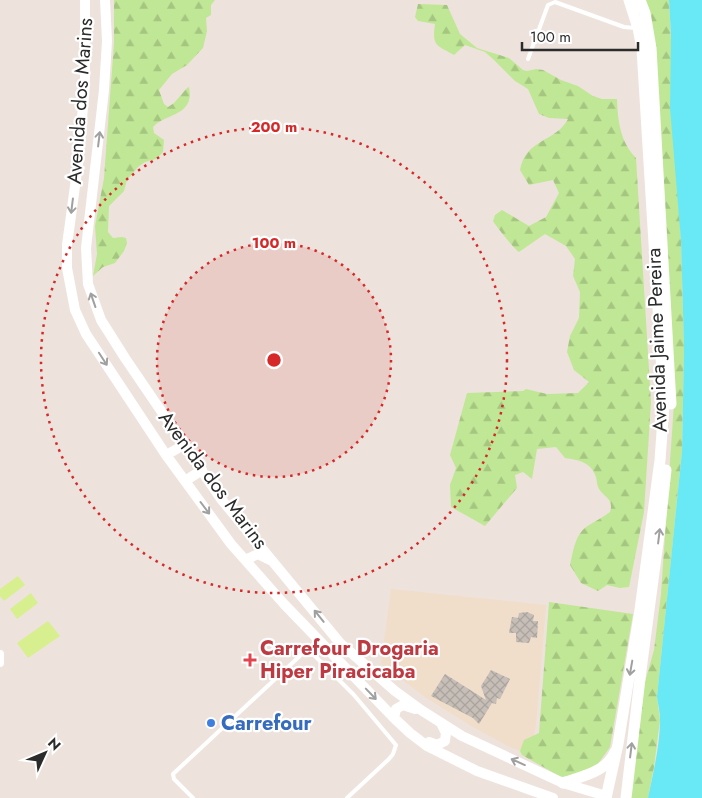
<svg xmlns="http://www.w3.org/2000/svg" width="702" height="798" font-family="Jost,sans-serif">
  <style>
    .education { fill: #f0ddca }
    .forest { fill: url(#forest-firs) }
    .pitch { fill: #d8ef90 }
    .water { fill: #69e9f5 }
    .building { fill: url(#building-cross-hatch) }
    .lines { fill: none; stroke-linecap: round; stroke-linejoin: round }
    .service { stroke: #fff; stroke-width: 4 }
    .minor { stroke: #fff; stroke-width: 8 }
    .tertiary { stroke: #fff; stroke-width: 10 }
    .secondary { stroke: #fff; stroke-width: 11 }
    .oneway { stroke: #a0a0a0 }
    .ring { fill: none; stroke: #d62828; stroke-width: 2.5; stroke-dasharray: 2.5 5 }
    .health-dot { fill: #e0444e; stroke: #fff; stroke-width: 2 }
    .shop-dot { fill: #3f7fe0; stroke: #fff; stroke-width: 2 }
    .labels { text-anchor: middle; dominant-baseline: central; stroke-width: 4.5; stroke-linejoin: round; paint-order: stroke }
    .street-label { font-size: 20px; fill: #2b2b2b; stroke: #fff }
    .health-label { font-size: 20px; font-weight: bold; fill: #be3a42; stroke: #fff; text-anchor: start }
    .shop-label { font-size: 20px; font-weight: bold; fill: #366cbe; stroke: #fff; text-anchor: start }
    .centre { fill: #d62828; stroke: #fff; stroke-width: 2.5 }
    .ring-label { font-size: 15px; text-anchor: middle; font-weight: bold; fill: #d62828; stroke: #fff; stroke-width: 4.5; stroke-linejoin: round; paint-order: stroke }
  </style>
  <defs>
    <pattern id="forest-firs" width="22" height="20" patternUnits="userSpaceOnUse" patternTransform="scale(1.25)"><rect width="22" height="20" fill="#c0e795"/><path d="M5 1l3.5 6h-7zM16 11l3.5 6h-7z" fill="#a5c681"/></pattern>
    <pattern id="building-cross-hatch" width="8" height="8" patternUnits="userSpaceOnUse" patternTransform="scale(1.25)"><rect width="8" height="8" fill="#c6beb7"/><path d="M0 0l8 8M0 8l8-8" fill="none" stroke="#aaa39e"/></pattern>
  </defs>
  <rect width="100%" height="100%" fill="#ede3dc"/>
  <path class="education" d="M391 589 546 605 536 724 530 755 508 746 471 726 425 697 381 664Z"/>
  <path class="forest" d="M114 0H215L211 5V15L206 18 207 31 203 48 187 65 172 74 159 90 164 104 168 107 174 103 187 88 189 87C195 116 166 113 153 127L154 133 164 140 163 152 156 159 145 162 138 167 127 180 124 191 109 206 108 232 113 238 122 237 126 238 127 243 124 251 115 263 103 267 93 276 97 254 95 226 104 178 114 43Z
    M646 0H669L681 241 684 348 682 451 657 697 660 720 654 767 648 798H629L641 696 654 650 661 594 674 403Z
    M418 4 447 5 460 34 477 48 509 58 523 70 527 71 536 69 543 70 561 80 578 86 593 96 602 99H617C618 122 620 141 636 158L651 402 644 512 629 587 620 588 607 585 598 591 581 583 570 565C573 552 575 535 586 527 593 522 602 518 610 512 614 499 605 498 599 489 597 486 597 481 596 477 591 462 579 460 565 458L556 447 537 449 532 479 523 472 515 475 517 488 485 526 451 507 450 485 456 468 450 455 467 393 523 391 526 389 547 394 578 393 589 382 574 370 567 352 570 336 579 318 580 292 573 276 575 259 566 246 545 234 519 252C516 251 495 225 493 221L495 215 502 210 529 226 546 217 559 193 553 180 529 185 520 170C526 138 555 143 568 119L549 118 539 114 528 89 515 81 493 59 485 52 465 45 454 55C436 45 432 46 435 24L418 21 415 17Z
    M549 602 633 614 610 747 598 764 576 775 561 777 522 755 520 751 524 740 539 733Z"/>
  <path class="pitch" d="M18 576 25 585 4 601 0 596V589Z
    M31 593 38 603 17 619 10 609Z
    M48 621 60 636 28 658 17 643Z"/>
  <path class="water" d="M669 0H702V798H648C653 773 660 746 660 720 660 712 658 704 657 697L682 451 684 348 681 241 670 108 671 36Z"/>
  <path class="building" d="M527 612 534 615 533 621H538L537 638 531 637 529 643 516 642V633H509L512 617 518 618 519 613Z
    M491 670 510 679 500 699 497 698 496 704 492 703 479 724 473 718 431 696 445 674 486 700 481 686Z"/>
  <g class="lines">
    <path class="service" d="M528 59 548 5 555 2 624 27 635 28
      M193 798 174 779 173 774 302 654 314 655 354 695 396 745 393 754 389 759 347 798"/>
    <path class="minor" d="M0 654V663"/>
    <path class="tertiary" d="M85 0V84L78 164 67 245V268L75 310 86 334 166 455 231 544 284 604 394 718 410 733 427 746 477 771 553 798
      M105 0 107 41 104 90 86 248 88 284 101 320 125 358 221 499 340 643 395 691 421 710 462 736 563 783 603 795 607 797
      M166 455 184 445
      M185 481 202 470
      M245 560 258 554 270 560
      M394 718 396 709 403 705 415 709
      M429 742 437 745 445 741 446 733 441 723"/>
    <path class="secondary" d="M640 0 645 13 651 48 671 404
      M563 783C582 776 605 773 615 752
      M606 798 618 744 640 610 660 460 664 405 642 49 638 28 629 0
      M626 798 641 670 659 535 666 470"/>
  </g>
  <defs><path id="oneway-shaft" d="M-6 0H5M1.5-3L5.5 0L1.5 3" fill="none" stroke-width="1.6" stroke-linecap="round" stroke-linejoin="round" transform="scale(1.25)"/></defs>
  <g class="oneway">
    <use href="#oneway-shaft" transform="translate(99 139) rotate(-83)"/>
    <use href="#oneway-shaft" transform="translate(72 206) rotate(97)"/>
    <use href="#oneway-shaft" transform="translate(93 300) rotate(-109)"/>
    <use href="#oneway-shaft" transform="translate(103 359) rotate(57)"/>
    <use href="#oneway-shaft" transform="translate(205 508) rotate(53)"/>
    <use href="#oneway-shaft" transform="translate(659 536) rotate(-83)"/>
    <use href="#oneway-shaft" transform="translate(319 616) rotate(-129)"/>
    <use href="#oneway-shaft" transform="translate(631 668) rotate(100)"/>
    <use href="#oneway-shaft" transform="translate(371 694) rotate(46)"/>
    <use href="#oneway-shaft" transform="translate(631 750) rotate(-83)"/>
    <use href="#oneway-shaft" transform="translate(518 762) rotate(-156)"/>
  </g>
  <circle cx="274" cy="360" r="117" fill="#d62828" fill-opacity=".12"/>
  <g class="ring">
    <circle cx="274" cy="360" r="117"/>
    <circle cx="274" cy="360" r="233"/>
  </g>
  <path class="health-dot" d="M247.5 652.5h5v5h5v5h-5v5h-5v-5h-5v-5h5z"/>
  <circle class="shop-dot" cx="211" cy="723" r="5"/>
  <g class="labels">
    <g class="street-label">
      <text transform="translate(80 101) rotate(-86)">Avenida dos Marins</text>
      <text transform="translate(657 340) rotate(-92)">Avenida Jaime Pereira</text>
      <text transform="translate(213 480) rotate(53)">Avenida dos Marins</text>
    </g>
    <g class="health-label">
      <text x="260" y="648">Carrefour Drogaria<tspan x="260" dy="23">Hiper Piracicaba</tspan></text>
    </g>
    <g class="shop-label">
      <text x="221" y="723">Carrefour</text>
    </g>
  </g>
  <circle cx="274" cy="360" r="8" class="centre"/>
  <g class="ring-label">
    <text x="274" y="132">200 m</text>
    <text x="274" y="248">100 m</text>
  </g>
  <g transform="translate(45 753) rotate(46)" stroke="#ffffff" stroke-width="4" paint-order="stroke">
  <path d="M0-4L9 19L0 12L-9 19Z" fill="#2b2b2b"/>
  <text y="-8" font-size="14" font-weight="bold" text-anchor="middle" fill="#2b2b2b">N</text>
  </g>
  <path d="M522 42v8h116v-8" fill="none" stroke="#2b2b2b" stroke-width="2.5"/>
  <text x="530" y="42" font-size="15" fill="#2b2b2b" stroke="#ffffff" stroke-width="4" paint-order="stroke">100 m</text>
</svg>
